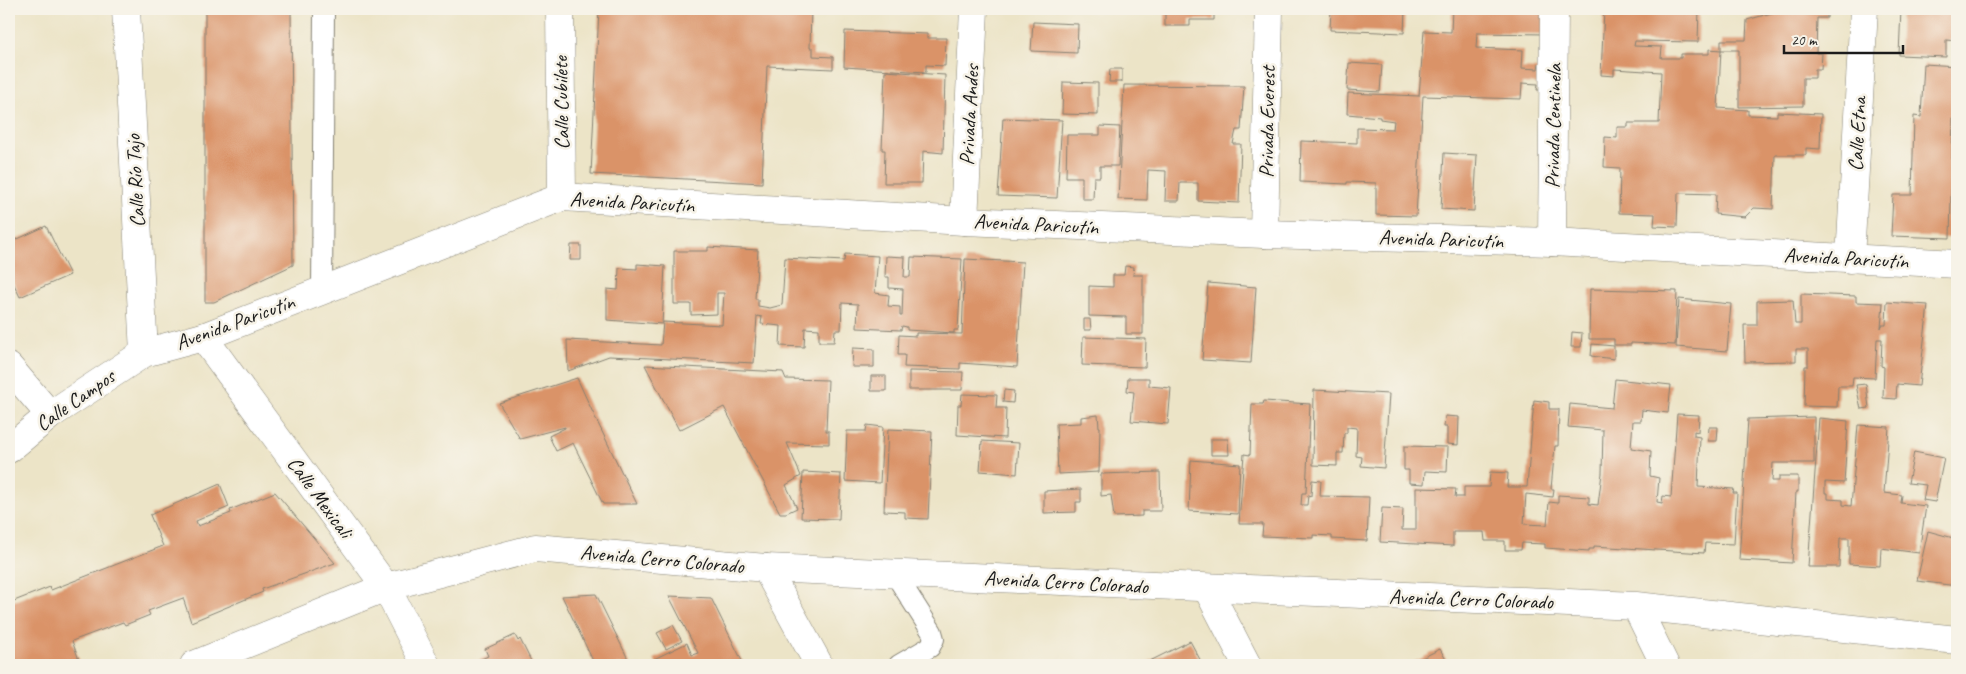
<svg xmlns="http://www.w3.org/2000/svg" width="1966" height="674" font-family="Caveat,sans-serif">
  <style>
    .building { fill: #da9367 }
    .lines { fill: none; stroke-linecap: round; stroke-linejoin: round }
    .service-casing { stroke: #848072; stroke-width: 22 }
    .minor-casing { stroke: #848072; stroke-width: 29 }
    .tertiary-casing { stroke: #848072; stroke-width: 29 }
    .service { stroke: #fff; stroke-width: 20 }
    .minor { stroke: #fff; stroke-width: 28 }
    .tertiary { stroke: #fff; stroke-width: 28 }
    .labels { text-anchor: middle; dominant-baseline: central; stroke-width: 5; stroke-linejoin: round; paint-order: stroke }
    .street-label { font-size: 21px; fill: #1c1c1c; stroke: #f7f3e8 }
  </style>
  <rect width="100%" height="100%" fill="#f7f3e8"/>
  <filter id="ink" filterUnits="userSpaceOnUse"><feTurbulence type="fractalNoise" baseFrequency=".02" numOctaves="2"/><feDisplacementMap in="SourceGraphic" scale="10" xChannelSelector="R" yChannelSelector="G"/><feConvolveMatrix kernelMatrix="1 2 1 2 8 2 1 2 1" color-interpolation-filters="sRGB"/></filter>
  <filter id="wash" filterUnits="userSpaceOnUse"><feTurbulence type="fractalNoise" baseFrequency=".0096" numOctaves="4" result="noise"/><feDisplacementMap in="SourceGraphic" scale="20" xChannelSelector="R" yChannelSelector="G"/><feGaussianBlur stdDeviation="1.12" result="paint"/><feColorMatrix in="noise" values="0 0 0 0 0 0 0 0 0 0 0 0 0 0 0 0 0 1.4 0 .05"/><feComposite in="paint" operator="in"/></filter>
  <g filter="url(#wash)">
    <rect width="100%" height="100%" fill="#ece4c7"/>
    <g id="blocks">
      <path class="building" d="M205 9H291L293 265 214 302H205Z
        M599 9H811L810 48H813V56L833 57V69L767 66 762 183 591 174Z
        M1147 9H1214V20H1190V26H1165V13H1150Z
        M1331 9H1405L1404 33 1330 30Z
        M1452 9H1546L1545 34 1477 33 1476 48 1523 50 1522 68 1538 69 1539 63H1544L1542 90H1537L1538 84 1522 83 1521 99 1423 96 1416 216 1376 215V183L1347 182V184L1300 182 1301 141 1357 143V128L1393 129 1394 121 1380 119V117L1347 114 1348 93 1419 96 1424 31 1451 32Z
        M1604 9H1699L1698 42 1635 41 1634 46 1662 47 1661 58H1681V54H1709V49L1721 50 1718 108 1748 110V115L1777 116V112L1821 114 1820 149 1806 148V155H1775L1773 209 1754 208 1745 217 1715 214 1716 194 1678 193 1677 227 1654 226 1655 214 1619 213 1620 168 1604 167 1605 137 1617 138V127H1628V123H1659L1661 72 1614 69V76L1601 75Z
        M1794 9H1822L1827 11V18H1817L1816 53H1822L1821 69H1815V78H1803V106L1739 107V50H1721V40H1746L1747 20 1782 10 1781 13 1794 14Z
        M1901 9H1957V41L1946 40V57L1899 55Z
        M1033 22 1078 24 1077 53 1031 51Z
        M845 31 927 34V38H946L945 66 926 65V72L844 67Z
        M1349 63 1382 65 1380 92 1347 90Z
        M1924 64 1957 66V118H1953L1950 238 1891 236 1893 195H1912L1914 116 1921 117Z
        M1110 69H1122V82H1109Z
        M885 71 945 75 943 153 923 151 922 183H884L885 150H882Z
        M1063 82 1098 83V115L1062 114Z
        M1124 85 1244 86 1241 130H1236L1233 144H1241L1239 203 1198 201V183H1180L1179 201H1165L1166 171 1148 170 1147 200 1118 199Z
        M1003 118 1062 120 1057 198 998 196Z
        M1100 126 1120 127 1118 166H1100V177H1094L1093 199H1082V177H1066L1067 135H1100Z
        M1444 153 1477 155 1474 211 1441 209Z
        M46 226 70 275 20 297 9 274V243Z
        M571 245H581V260H570Z
        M708 247 758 250 755 299H758V306L770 308 782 305 785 258 844 261 845 254 878 256 875 293 889 295 888 306 900 307V316H902L903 289 889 288V277H885L886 256 905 257 904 277H910L911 257 962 259 958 330H954V333L907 330V327L902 326 901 330 857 328 858 304 842 303 841 330H835L834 342H819V329L805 328 804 347 780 346 781 326 761 324 762 317 757 316 754 363 609 356 568 371 567 340 661 345 663 322 722 325 724 293H717V314L691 315V304H674V251H708Z
        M965 259 1023 262 1017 367 960 363V369L904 367 905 355H898L899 335 916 336V333L962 334Z
        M637 264 665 266 662 324 607 320V289L618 290 619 268 637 269Z
        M1125 266 1134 267 1133 275H1143V334H1126V317L1089 316V286L1113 287V275H1124Z
        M1208 283 1256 287 1251 363 1202 360Z
        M1590 289 1677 291 1675 345 1631 343V345H1614V339H1589Z
        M1801 294 1856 296V302L1883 303 1881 328 1882 325H1886L1887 302 1928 305 1919 386 1897 384 1896 399 1883 398 1884 367 1881 366 1882 339H1877L1875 378 1853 377 1852 386H1838L1837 407 1804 406 1805 366H1808V349H1796V361L1745 362 1744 325H1757V301L1793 300 1795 324H1801Z
        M1679 299 1731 304 1727 351 1676 347Z
        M1084 319H1090L1091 330H1084Z
        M1572 332 1582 333 1581 347H1571Z
        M1083 337 1146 339 1145 367 1082 365Z
        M1592 344 1614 346V359L1591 356Z
        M853 348 874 349V367H852Z
        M645 365 783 372 786 379 828 380 826 431H829V444L787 443 801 476 786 485 797 508 786 513H780L724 407 679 430Z
        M909 371 963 372 962 390H909Z
        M871 376H886V391H871Z
        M577 378 594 415 637 504H603L573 443 556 451 549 436 565 428V427L520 439 499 403Z
        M1128 378H1149V386L1171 388 1168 424 1131 421 1134 392 1127 391Z
        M1615 379 1671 385 1668 413 1642 410 1641 421H1633L1631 448 1651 451 1650 476 1659 478 1657 502 1662 503 1663 496 1671 497 1677 414 1699 415 1698 432 1694 431V436L1700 437 1698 487 1734 489 1733 493H1737L1734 544 1705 543 1704 553 1594 546V549H1589V551L1545 548V544L1522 543 1521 550H1505V541H1485L1484 532H1453V546L1380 542 1382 508 1403 509 1402 530H1416V488L1456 489 1455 497H1464V487H1489L1490 472 1508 473 1507 487H1527L1534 400 1549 402V409H1559L1558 446H1555L1551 489H1554L1553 497 1526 494 1524 524 1547 525 1549 502 1558 503V495L1589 497V504L1598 505 1602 473 1603 430 1568 427 1570 404 1612 408Z
        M1866 384 1869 408 1861 409 1856 385Z
        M1004 390 1014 391 1013 403 1003 402Z
        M1314 390 1389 394 1384 468 1361 466 1362 457 1356 456 1357 428 1347 427V433H1344L1343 453H1337V466L1313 465Z
        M962 394 997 395 996 408H1006L1005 438 957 435 958 405H961Z
        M1264 401 1310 404 1306 493H1302L1301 505H1307L1308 495 1311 496 1312 480 1321 481 1320 496 1369 497 1367 541 1332 539V536L1313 535V538L1262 536 1263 524H1239L1244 454 1250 455 1252 404H1263Z
        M1098 415 1099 427H1100L1099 472 1058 474 1056 424 1081 423V417Z
        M1445 416 1459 417 1458 445 1447 444V427H1444Z
        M1814 417V463H1773L1772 481H1779V476H1798V492H1796L1792 563 1739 560 1748 419Z
        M1819 418 1848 421 1844 483 1825 482V493H1828V499L1843 500V505L1851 506 1858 425 1889 427 1884 493 1902 495 1901 503 1926 506 1919 553 1881 548 1880 566 1849 564V538H1840L1839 567H1808Z
        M867 425 883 427 880 483 845 481 847 431H866Z
        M1709 427H1718L1717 441H1708Z
        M888 429 932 431 928 519 905 518V512L884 511Z
        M1211 439H1228L1229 455H1211Z
        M982 441 1019 443 1017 474 980 471Z
        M1404 446 1448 447 1447 472 1425 471 1424 484 1409 483V470H1404Z
        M1914 452 1944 458 1935 502 1923 500 1926 485 1908 483Z
        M1191 460 1240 464 1238 514 1189 511Z
        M803 472 841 474 839 519 801 518Z
        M1160 472 1161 511H1142V516L1114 517 1111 495 1101 496V474Z
        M220 484 229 507 196 521 198 526 231 513 230 510 275 492 335 563 262 589 263 592 191 622 183 598 148 611 150 615 125 625 123 622 72 641 81 665H24L23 661 9 665V603L50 587 51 590 163 546 150 515Z
        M1081 489V502H1076V512L1044 513V491Z
        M1928 531 1957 539V586L1917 581Z
        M596 594 631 665H595L562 596Z
        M669 596 711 598 744 665H657L654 659 687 643 692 655 698 653Z
        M673 625 682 641 666 649 657 633Z
        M515 635 518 641 520 639 533 665H469L488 656 485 649Z
        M1190 641 1203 665H1142Z
        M1440 649 1449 665H1413L1412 663Z"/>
    </g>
  </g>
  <g filter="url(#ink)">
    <use href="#blocks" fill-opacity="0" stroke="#848072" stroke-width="1"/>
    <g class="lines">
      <g class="service-casing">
        <path id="service" d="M322 291 324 9
          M895 574 932 632 934 639 930 647 899 665"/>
      </g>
      <g class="minor-casing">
        <path id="minor" d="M560 9 562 197
          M964 221 974 9
          M1264 234 1269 9
          M1552 242 1554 9
          M1850 259 1864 9
          M203 337 386 587 426 665
          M9 367 50 415
          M766 568 1636 606 1957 640
          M1207 588 1247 665
          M1636 606 1665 665"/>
      </g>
      <g class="tertiary-casing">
        <path id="tertiary" d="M126 9 144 353
          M9 449 50 415 144 353 203 337 562 197 964 221 1264 234 1552 242 1957 264
          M194 665 386 587 535 548 766 568 819 665"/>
      </g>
      <use href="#service" class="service"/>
      <use href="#minor" class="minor"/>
      <use href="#tertiary" class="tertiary"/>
    </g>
  </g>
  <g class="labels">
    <g class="street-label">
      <text transform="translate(561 103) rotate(-91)">Calle Cubilete</text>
      <text transform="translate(969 115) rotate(-87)">Privada Andes</text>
      <text transform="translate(1267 122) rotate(-89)">Privada Everest</text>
      <text transform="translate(1553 126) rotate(-89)">Privada Centinela</text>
      <text transform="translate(1857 134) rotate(-87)">Calle Etna</text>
      <text transform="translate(135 181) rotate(-93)">Calle Río Tajo</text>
      <text transform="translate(632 202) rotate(3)">Avenida Paricutín</text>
      <text transform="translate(1036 224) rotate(3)">Avenida Paricutín</text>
      <text transform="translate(1441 239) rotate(2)">Avenida Paricutín</text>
      <text transform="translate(1846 258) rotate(3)">Avenida Paricutín</text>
      <text transform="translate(235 322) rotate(-20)">Avenida Paricutín</text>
      <text transform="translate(75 400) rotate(-35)">Calle Campos</text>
      <text transform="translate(320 497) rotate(54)">Calle Mexicali</text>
      <text transform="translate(662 559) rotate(5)">Avenida Cerro Colorado</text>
      <text transform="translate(1066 582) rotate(3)">Avenida Cerro Colorado</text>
      <text transform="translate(1471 599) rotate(2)">Avenida Cerro Colorado</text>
    </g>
  </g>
  <rect width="1966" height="674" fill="none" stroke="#f7f3e8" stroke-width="30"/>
  <path d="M1784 45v8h119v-8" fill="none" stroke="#1c1c1c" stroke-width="2.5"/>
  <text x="1791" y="45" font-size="15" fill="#1c1c1c" stroke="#f7f3e8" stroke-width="4" paint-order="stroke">20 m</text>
</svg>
